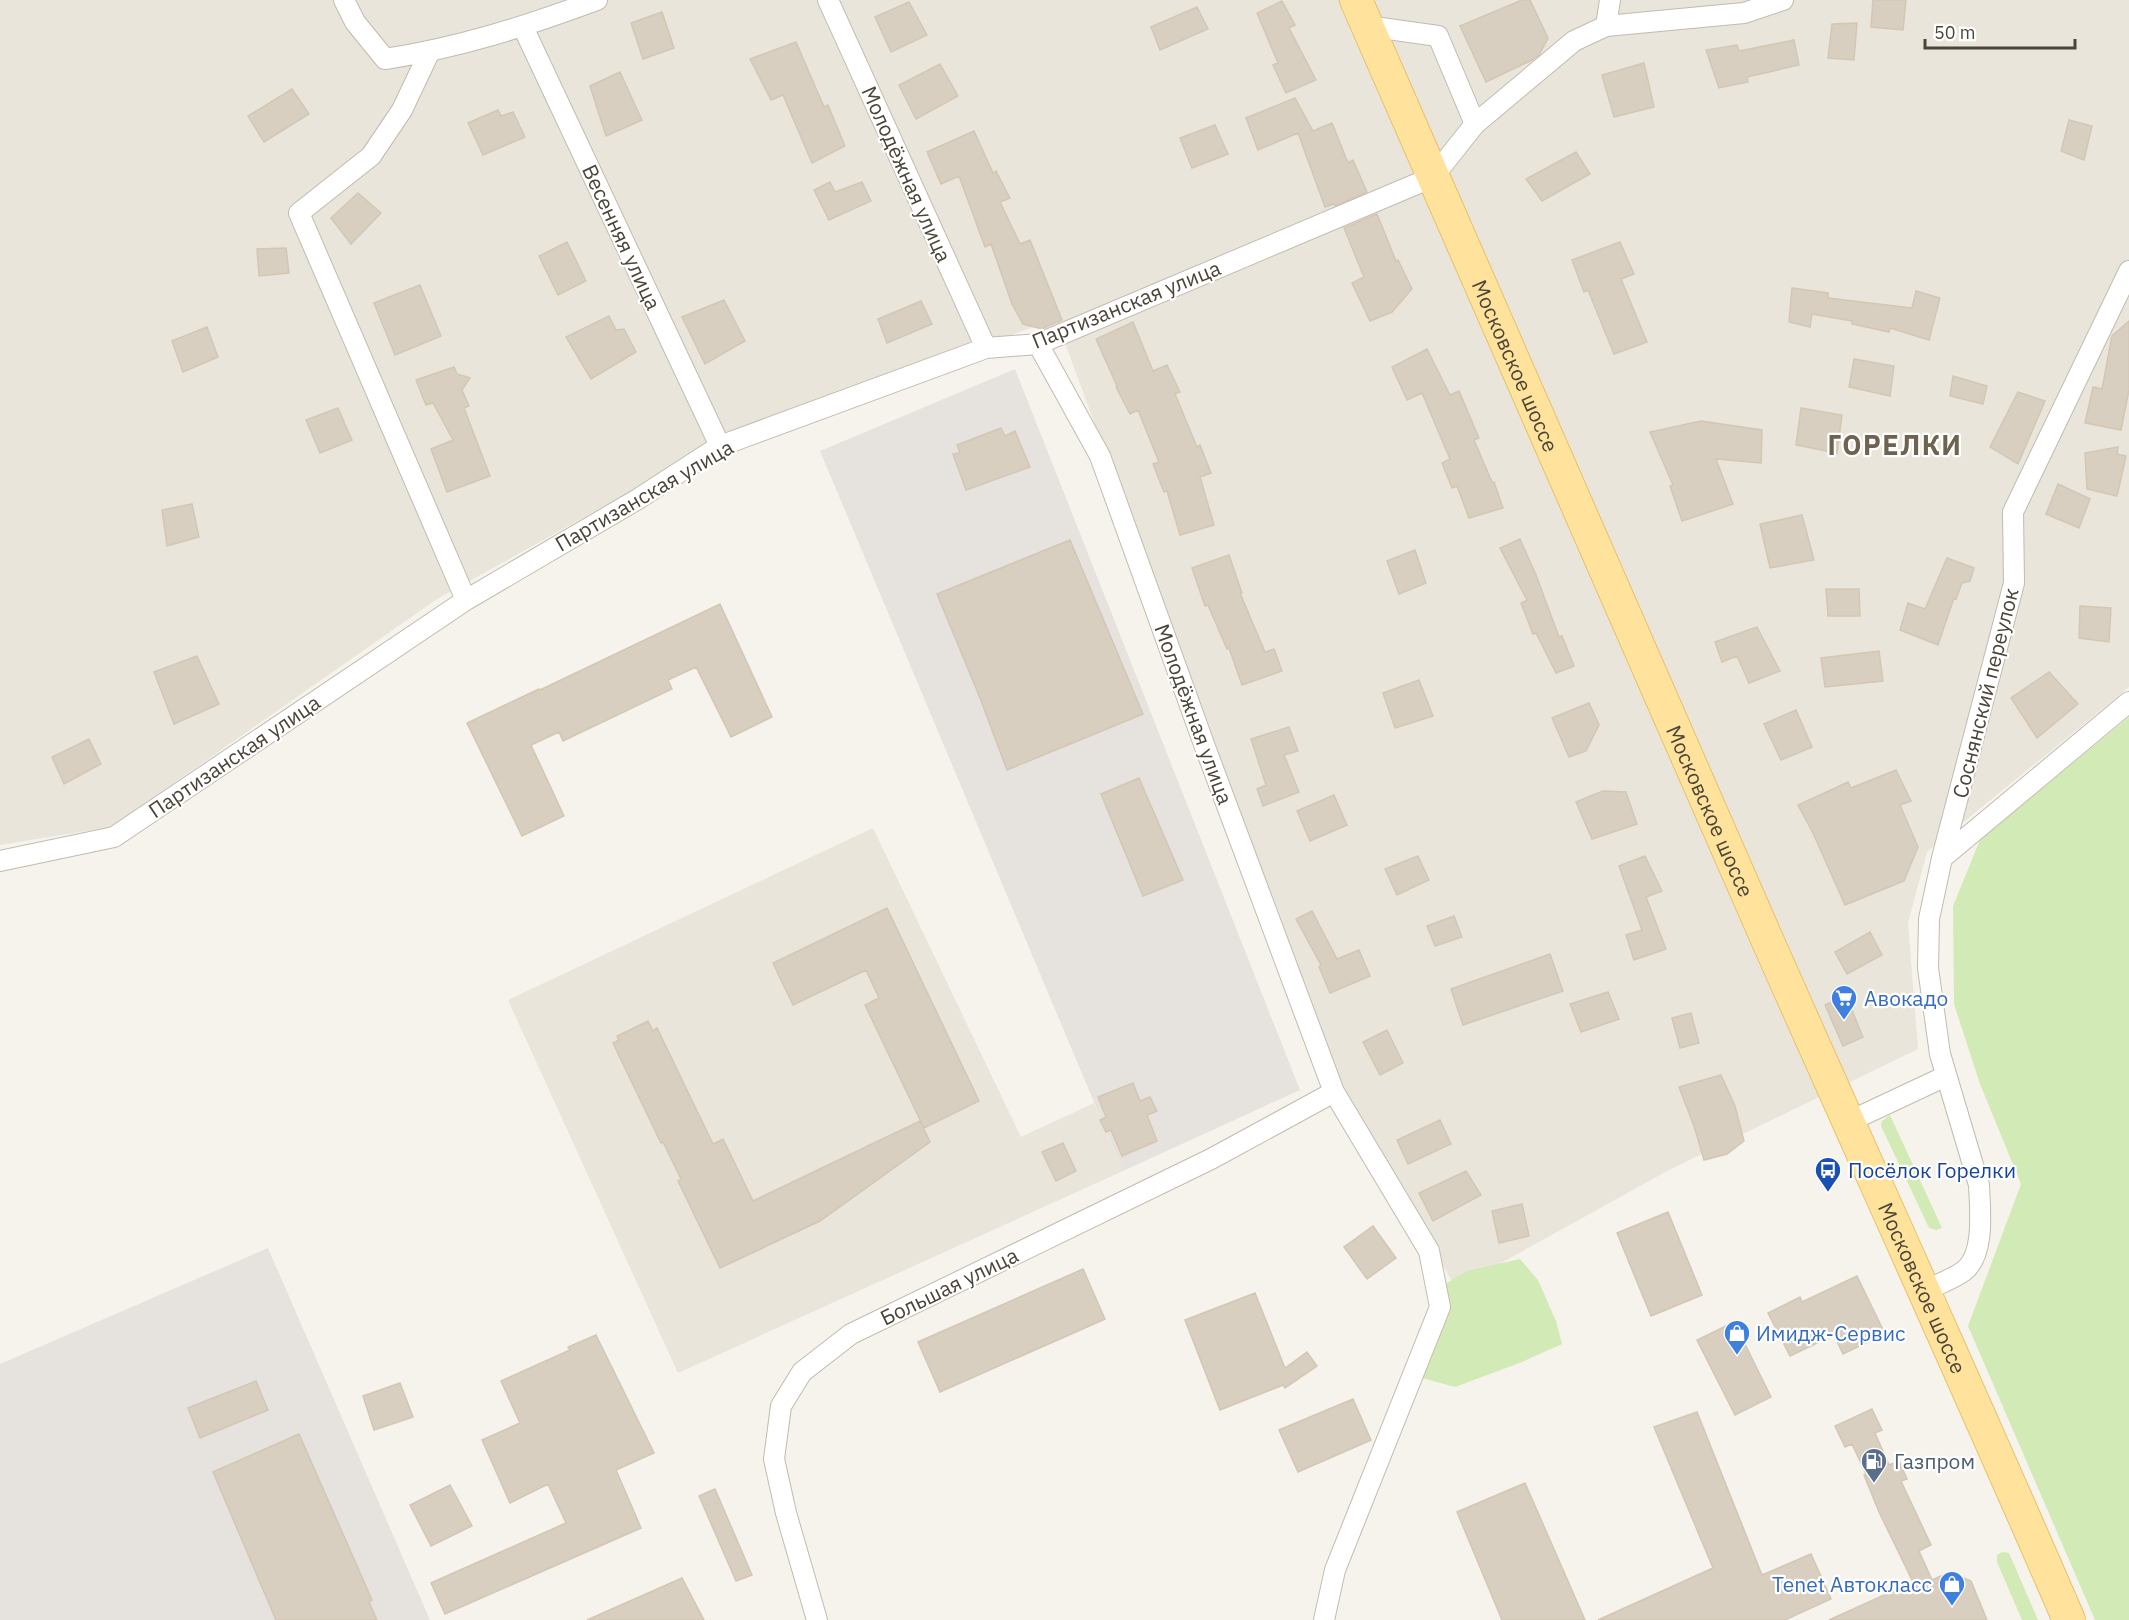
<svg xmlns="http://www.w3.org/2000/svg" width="2129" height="1620" font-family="'IBM Plex Sans',sans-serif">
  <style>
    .residential { fill: #eae5da }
    .industrial { fill: #e6e2dd }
    .green { fill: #d2eab5 }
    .building { fill: #d8cfc1; stroke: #d3c7b4; stroke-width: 1.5 }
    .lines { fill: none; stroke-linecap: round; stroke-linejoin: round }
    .minor-casing { stroke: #c2bbae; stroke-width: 22 }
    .primary-casing { stroke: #e6c16a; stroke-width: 34 }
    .minor { stroke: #fff; stroke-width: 20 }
    .primary { stroke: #ffe39c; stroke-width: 32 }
    .labels { text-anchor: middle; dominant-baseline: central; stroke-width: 4.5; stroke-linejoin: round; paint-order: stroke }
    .street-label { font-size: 21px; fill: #4b4439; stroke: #fff }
    .shop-label { font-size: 21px; fill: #366cbe; stroke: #fff; text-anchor: start }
    .transit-label { font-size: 21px; fill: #164399; stroke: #fff; text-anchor: start }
    .service-label { font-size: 21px; fill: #4e5e75; stroke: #fff; text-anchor: start }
    .district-label { font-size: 27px; font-weight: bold; letter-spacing: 1.5px; fill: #6e6250; stroke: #fff }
  </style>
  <rect width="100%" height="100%" fill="#f6f3ec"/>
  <path class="residential" d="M0 0H2129V687L1927 852 1908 923 1918 1049 1669 1170 1456 1288 1342 1092 1056 319 734 434 437 599 111 827 0 845Z
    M873 828 1021 1137 1094 1103 1123 1171 678 1373 508 1000Z"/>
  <path class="industrial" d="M1015 369 1300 1090 1123 1171 820 451Z
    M268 1248 430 1620H0V1364Z"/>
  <path class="green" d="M2129 717V1620H2095L1968 1326 2021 1184 1980 1084 1954 1004 1953 906 1980 840Z
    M1890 1115 1942 1228 1936 1230 1929 1228 1881 1126 1882 1121Z
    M1520 1259 1538 1280 1556 1321 1562 1344 1522 1362 1455 1387 1422 1378 1445 1310 1447 1283 1467 1271Z
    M2002 1552 2009 1553 2038 1620H2022L1997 1562V1555Z"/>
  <path class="building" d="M1522 0H1530L1548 38 1539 55 1532 60 1486 82 1460 26Z
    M1873 0H1906L1903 30 1871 27Z
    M1282 1 1295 25 1289 28 1316 80 1286 93 1273 65 1278 63 1257 13Z
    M909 2 927 35 891 52 875 17Z
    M1197 7 1208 29 1160 50 1151 27Z
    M662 12 674 48 643 59 631 23Z
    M1857 23 1854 60 1828 58 1832 24Z
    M1794 40 1799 65 1747 77 1748 82 1719 88 1706 50 1737 45 1739 51Z
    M796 42 824 107 828 105 845 146 812 163 783 95 771 100 750 59Z
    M1644 63 1654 107 1614 117 1602 75Z
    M940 64 958 96 916 119 899 85Z
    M620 72 642 120 606 136 590 86Z
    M292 89 309 114 264 142 248 116Z
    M1295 98 1313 131 1332 123 1348 163 1353 160 1367 192 1335 206 1334 204 1325 207 1298 133 1258 150 1246 118Z
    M498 110 501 116 513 112 525 137 483 155 468 123Z
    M2069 120 2092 126 2084 160 2061 151Z
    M1215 125 1228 154 1192 168 1180 138Z
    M974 131 993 173 996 171 1010 198 1000 202 1020 244 1030 240 1062 320 1042 329 1023 324 1012 304 991 244 985 247 959 176 941 184 927 152Z
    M1576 152 1590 174 1542 201 1526 179Z
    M830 182 835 192 862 182 871 201 829 220 814 190Z
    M358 193 381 213 351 244 331 218Z
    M1377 214 1396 261 1398 260 1412 289 1392 312 1370 321 1352 283 1364 277 1344 228Z
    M567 242 586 281 558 295 539 256Z
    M1620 242 1634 274 1621 279 1647 342 1614 354 1588 290 1584 292 1572 260Z
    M286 248 289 273 259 276 257 249Z
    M420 285 441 336 395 355 374 303Z
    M1792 288 1828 293V298L1912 308 1916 291 1940 298 1929 340 1890 328 1889 332 1852 324V321L1812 314 1810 327 1789 322Z
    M724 300 745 341 705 364 682 317Z
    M921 301 932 324 887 343 878 319Z
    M609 316 616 330 624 329 636 352 591 379 566 337Z
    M2129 321V390L2121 430 2085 423 2093 387 2102 389 2112 336Z
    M1133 322 1153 371 1167 365 1180 392 1175 394 1197 447 1200 445 1211 473 1200 477 1214 525 1180 535 1167 491 1164 492 1153 464 1159 462 1138 410 1130 414 1116 387 1117 386 1096 339Z
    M207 327 218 357 183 372 172 341Z
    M1427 349 1450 395 1459 391 1479 438 1474 440 1492 482H1494L1503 508 1469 518 1457 486 1452 488 1442 463 1450 459 1422 393 1407 400 1392 367Z
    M1854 359 1894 366 1890 396 1849 387Z
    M454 367 457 374 470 378 462 390 469 406 464 408 490 476 447 492 431 449 453 440 433 403 426 405 416 380Z
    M1953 376 1987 386 1983 404 1950 396Z
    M2018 392 2045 401 2018 464 1990 447Z
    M338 408 352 440 320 453 306 420Z
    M1801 408 1842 415 1837 453 1796 445Z
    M1701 421 1762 430 1761 463 1716 459 1733 504 1682 521 1670 486 1673 485 1650 432Z
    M1001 428 1005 436 1015 431 1030 467 966 490 953 454 960 453 957 445Z
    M2118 447 2117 454 2126 456 2117 496 2087 489 2085 453Z
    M2058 484 2090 499 2079 528 2046 514Z
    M192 504 199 537 167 546 162 510Z
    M1802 515 1814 560 1770 568 1760 524Z
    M1520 539 1536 575 1559 637 1562 636 1574 666 1556 673 1536 633 1533 634 1521 603 1527 600 1500 548Z
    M1070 540 1143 714 1007 770 980 698 937 594Z
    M1415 550 1426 583 1399 594 1387 561Z
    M1229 555 1242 593H1240L1265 652 1274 649 1282 671 1242 685 1229 648 1227 649 1208 605 1205 606 1192 568Z
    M1947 558 1974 568 1970 581 1962 583 1956 599 1954 598 1938 645 1900 630 1908 603 1925 609Z
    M1826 589H1859L1860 616H1828Z
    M720 604 772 717 731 737 696 667 668 680 672 689 563 741 559 732 531 745 564 816 522 836 467 723 539 689 540 690Z
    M2080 606 2111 608 2109 642 2079 638Z
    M1757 627 1780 671 1749 683 1737 656 1722 662 1715 642Z
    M1879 651 1883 681 1825 687 1821 658Z
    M197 656 219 704 174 724 154 672Z
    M2049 672 2078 704 2037 738 2011 698Z
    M1419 680 1433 716 1395 728 1383 693Z
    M1589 703 1599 725 1586 751 1569 757 1552 718Z
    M1796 710 1812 747 1781 760 1764 724Z
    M1289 727 1298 751 1284 755 1299 792 1263 806 1257 789 1266 785 1251 739Z
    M89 739 101 764 64 784 52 757Z
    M1896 770 1911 801 1900 805 1918 847 1904 881 1845 905 1813 833 1798 805 1848 782 1851 788Z
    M1139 778 1183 880 1143 896 1101 794Z
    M1603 791 1626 792 1637 824 1592 839 1576 802Z
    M1334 795 1347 825 1310 841 1297 811Z
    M1418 856 1429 880 1397 895 1385 869Z
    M1645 856 1662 891 1646 897 1666 949 1634 960 1626 935 1642 930 1619 866Z
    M887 908 979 1101 924 1128 865 1005 879 998 866 970 793 1005 773 963Z
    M1312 911 1337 959 1359 950 1370 976 1330 993 1319 967 1321 965 1296 919Z
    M1454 916 1462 937 1435 946 1427 926Z
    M1870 932 1882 955 1847 974 1835 952Z
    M1550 954 1563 991 1463 1025 1451 989Z
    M1608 992 1619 1019 1581 1032 1570 1004Z
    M1846 996 1863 1037 1843 1046 1825 1005Z
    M1691 1013 1699 1043 1680 1048 1672 1018Z
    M648 1021 653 1031 657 1028 713 1144 723 1139 753 1201 920 1121 930 1142 820 1221 720 1268 678 1181 681 1179 663 1142 661 1143 613 1043 619 1040 617 1036Z
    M1387 1030 1403 1063 1380 1075 1363 1042Z
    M1721 1075 1735 1106 1744 1141 1727 1154 1704 1160 1694 1126 1679 1087Z
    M1133 1083 1140 1101 1150 1097 1157 1111 1147 1115 1157 1141 1122 1156 1111 1130 1106 1132 1100 1120 1106 1117 1098 1097Z
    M1440 1120 1451 1144 1408 1164 1397 1140Z
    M1063 1143 1076 1171 1056 1181 1042 1152Z
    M1466 1171 1481 1195 1433 1221 1419 1193Z
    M1522 1204 1529 1236 1499 1243 1492 1211Z
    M1668 1212 1702 1295 1651 1316 1617 1233Z
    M1373 1226 1396 1258 1367 1279 1344 1247Z
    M1083 1269 1105 1319 940 1392 918 1342Z
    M1857 1276 1885 1334 1843 1354 1834 1335 1790 1356 1768 1313 1800 1297 1802 1302Z
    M1255 1293 1285 1368 1307 1352 1317 1366 1285 1388 1283 1385 1220 1410 1185 1320Z
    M1734 1322 1771 1397 1735 1415 1697 1340Z
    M596 1335 654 1453 616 1470 641 1528 445 1614 431 1583 566 1523 548 1484 510 1503 482 1440 520 1423 501 1381 570 1350 568 1347Z
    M256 1381 268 1410 200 1438 188 1408Z
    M400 1383 413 1417 374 1430 363 1396Z
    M1353 1399 1371 1440 1298 1472 1279 1430Z
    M1872 1409 1882 1430 1875 1433 1889 1465 1899 1461 1907 1479 1901 1481 1931 1545 1919 1551 1932 1580 1950 1572 1971 1581 1987 1620H1829L1913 1582 1879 1512 1864 1475 1866 1474 1852 1444 1845 1447 1835 1426Z
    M1697 1412 1762 1575 1811 1554 1831 1599 1785 1620H1598L1713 1568 1654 1427Z
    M299 1434 372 1600 369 1602 377 1620H276L213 1472Z
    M1525 1483 1585 1620H1502L1457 1512Z
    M450 1485 472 1526 431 1546 410 1505Z
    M715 1489 752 1575 736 1581 699 1496Z
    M682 1578 704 1620H587Z"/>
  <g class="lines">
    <g class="minor-casing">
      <path id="minor" d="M344 0 355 22 385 59C458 48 527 26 597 0
        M828 0 986 348
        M1606 26 1610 0
        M523 27 720 446
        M429 53 402 110 371 156 299 213 466 600
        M1475 124 1574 41 1606 26 1744 13 1783 0
        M1038 344 1100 456 1205 747 1334 1092 1429 1251 1440 1307 1335 1570 1324 1620
        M1942 858 2129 702
        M0 861 114 837 466 600 638 499 720 446 986 348 1038 344 1433 177 1475 124 1438 36 1367 26
        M1848 1122 1946 1076
        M1923 1291C1936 1285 1954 1279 1965 1270 1985 1253 1980 1209 1979 1185L1940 1054 1928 968 1929 919 1942 858 2014 583 2013 512 2129 271
        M817 1620 786 1513 774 1459 781 1406 802 1372 851 1334 1211 1159 1334 1092"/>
    </g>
    <g class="primary-casing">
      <g id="primary">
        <path id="s1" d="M1356 0C1493 312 1627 625 1766 937 1867 1165 1970 1391 2069 1620"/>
      </g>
    </g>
    <use href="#minor" class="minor"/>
    <use href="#primary" class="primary"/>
  </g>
  <defs>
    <g id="supermarket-pin" transform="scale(1.35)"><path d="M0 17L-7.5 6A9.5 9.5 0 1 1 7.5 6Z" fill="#3f7fe0" stroke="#fff"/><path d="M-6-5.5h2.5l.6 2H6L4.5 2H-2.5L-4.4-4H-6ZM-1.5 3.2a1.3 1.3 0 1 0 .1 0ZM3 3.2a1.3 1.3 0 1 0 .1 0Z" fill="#fff"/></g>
    <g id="bus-pin" transform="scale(1.35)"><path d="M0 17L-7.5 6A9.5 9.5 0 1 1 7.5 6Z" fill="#1a4fb4" stroke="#fff"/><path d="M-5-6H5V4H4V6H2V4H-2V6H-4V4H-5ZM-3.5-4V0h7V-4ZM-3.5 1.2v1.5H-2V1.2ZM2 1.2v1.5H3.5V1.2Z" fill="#fff"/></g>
    <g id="shop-pin" transform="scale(1.35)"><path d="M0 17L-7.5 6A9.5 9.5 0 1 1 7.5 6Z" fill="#3f7fe0" stroke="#fff"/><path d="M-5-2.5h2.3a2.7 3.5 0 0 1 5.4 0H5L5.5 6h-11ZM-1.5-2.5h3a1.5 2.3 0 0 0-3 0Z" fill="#fff"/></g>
    <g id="fuel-pin" transform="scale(1.35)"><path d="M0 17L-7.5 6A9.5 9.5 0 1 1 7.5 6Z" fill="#5c6f8a" stroke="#fff"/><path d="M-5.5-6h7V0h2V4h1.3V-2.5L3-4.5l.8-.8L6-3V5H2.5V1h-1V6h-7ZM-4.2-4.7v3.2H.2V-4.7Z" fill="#fff"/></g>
  </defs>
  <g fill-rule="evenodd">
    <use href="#supermarket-pin" x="1844" y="998"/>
    <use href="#bus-pin" x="1828" y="1170"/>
    <use href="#shop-pin" x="1737" y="1333"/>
    <use href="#fuel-pin" x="1874" y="1461"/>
    <use href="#shop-pin" x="1952" y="1584"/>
  </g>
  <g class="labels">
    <g class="street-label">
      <text transform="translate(907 174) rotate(66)">Молодёжная улица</text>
      <text transform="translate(622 237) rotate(65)">Весенняя улица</text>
      <text transform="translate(1126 304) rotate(-22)">Партизанская улица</text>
      <text stroke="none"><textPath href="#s1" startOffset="399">Московское шоссе</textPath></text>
      <text transform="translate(644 495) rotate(-30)">Партизанская улица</text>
      <text transform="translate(1985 693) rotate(-76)">Соснянский переулок</text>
      <text transform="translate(1194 714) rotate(70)">Молодёжная улица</text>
      <text transform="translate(234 756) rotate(-34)">Партизанская улица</text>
      <text stroke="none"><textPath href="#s1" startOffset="885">Московское шоссе</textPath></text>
      <text transform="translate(949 1286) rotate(-26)">Большая улица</text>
      <text stroke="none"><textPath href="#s1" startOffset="1407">Московское шоссе</textPath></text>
    </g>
    <g class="shop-label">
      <text x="1864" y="998">Авокадо</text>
      <text x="1756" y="1333">Имидж-Сервис</text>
      <text x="1932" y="1584" text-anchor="end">Tenet Автокласс</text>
    </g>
    <g class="transit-label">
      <text x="1848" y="1170">Посёлок Горелки</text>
    </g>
    <g class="service-label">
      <text x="1894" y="1461">Газпром</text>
    </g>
    <g class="district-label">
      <text x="1895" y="444">ГОРЕЛКИ</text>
    </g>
  </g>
  <path d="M1925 39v9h150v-9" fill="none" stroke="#4b4439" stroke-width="3"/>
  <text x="1934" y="39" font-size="18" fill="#4b4439" stroke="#ffffff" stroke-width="4.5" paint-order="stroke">50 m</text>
</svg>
